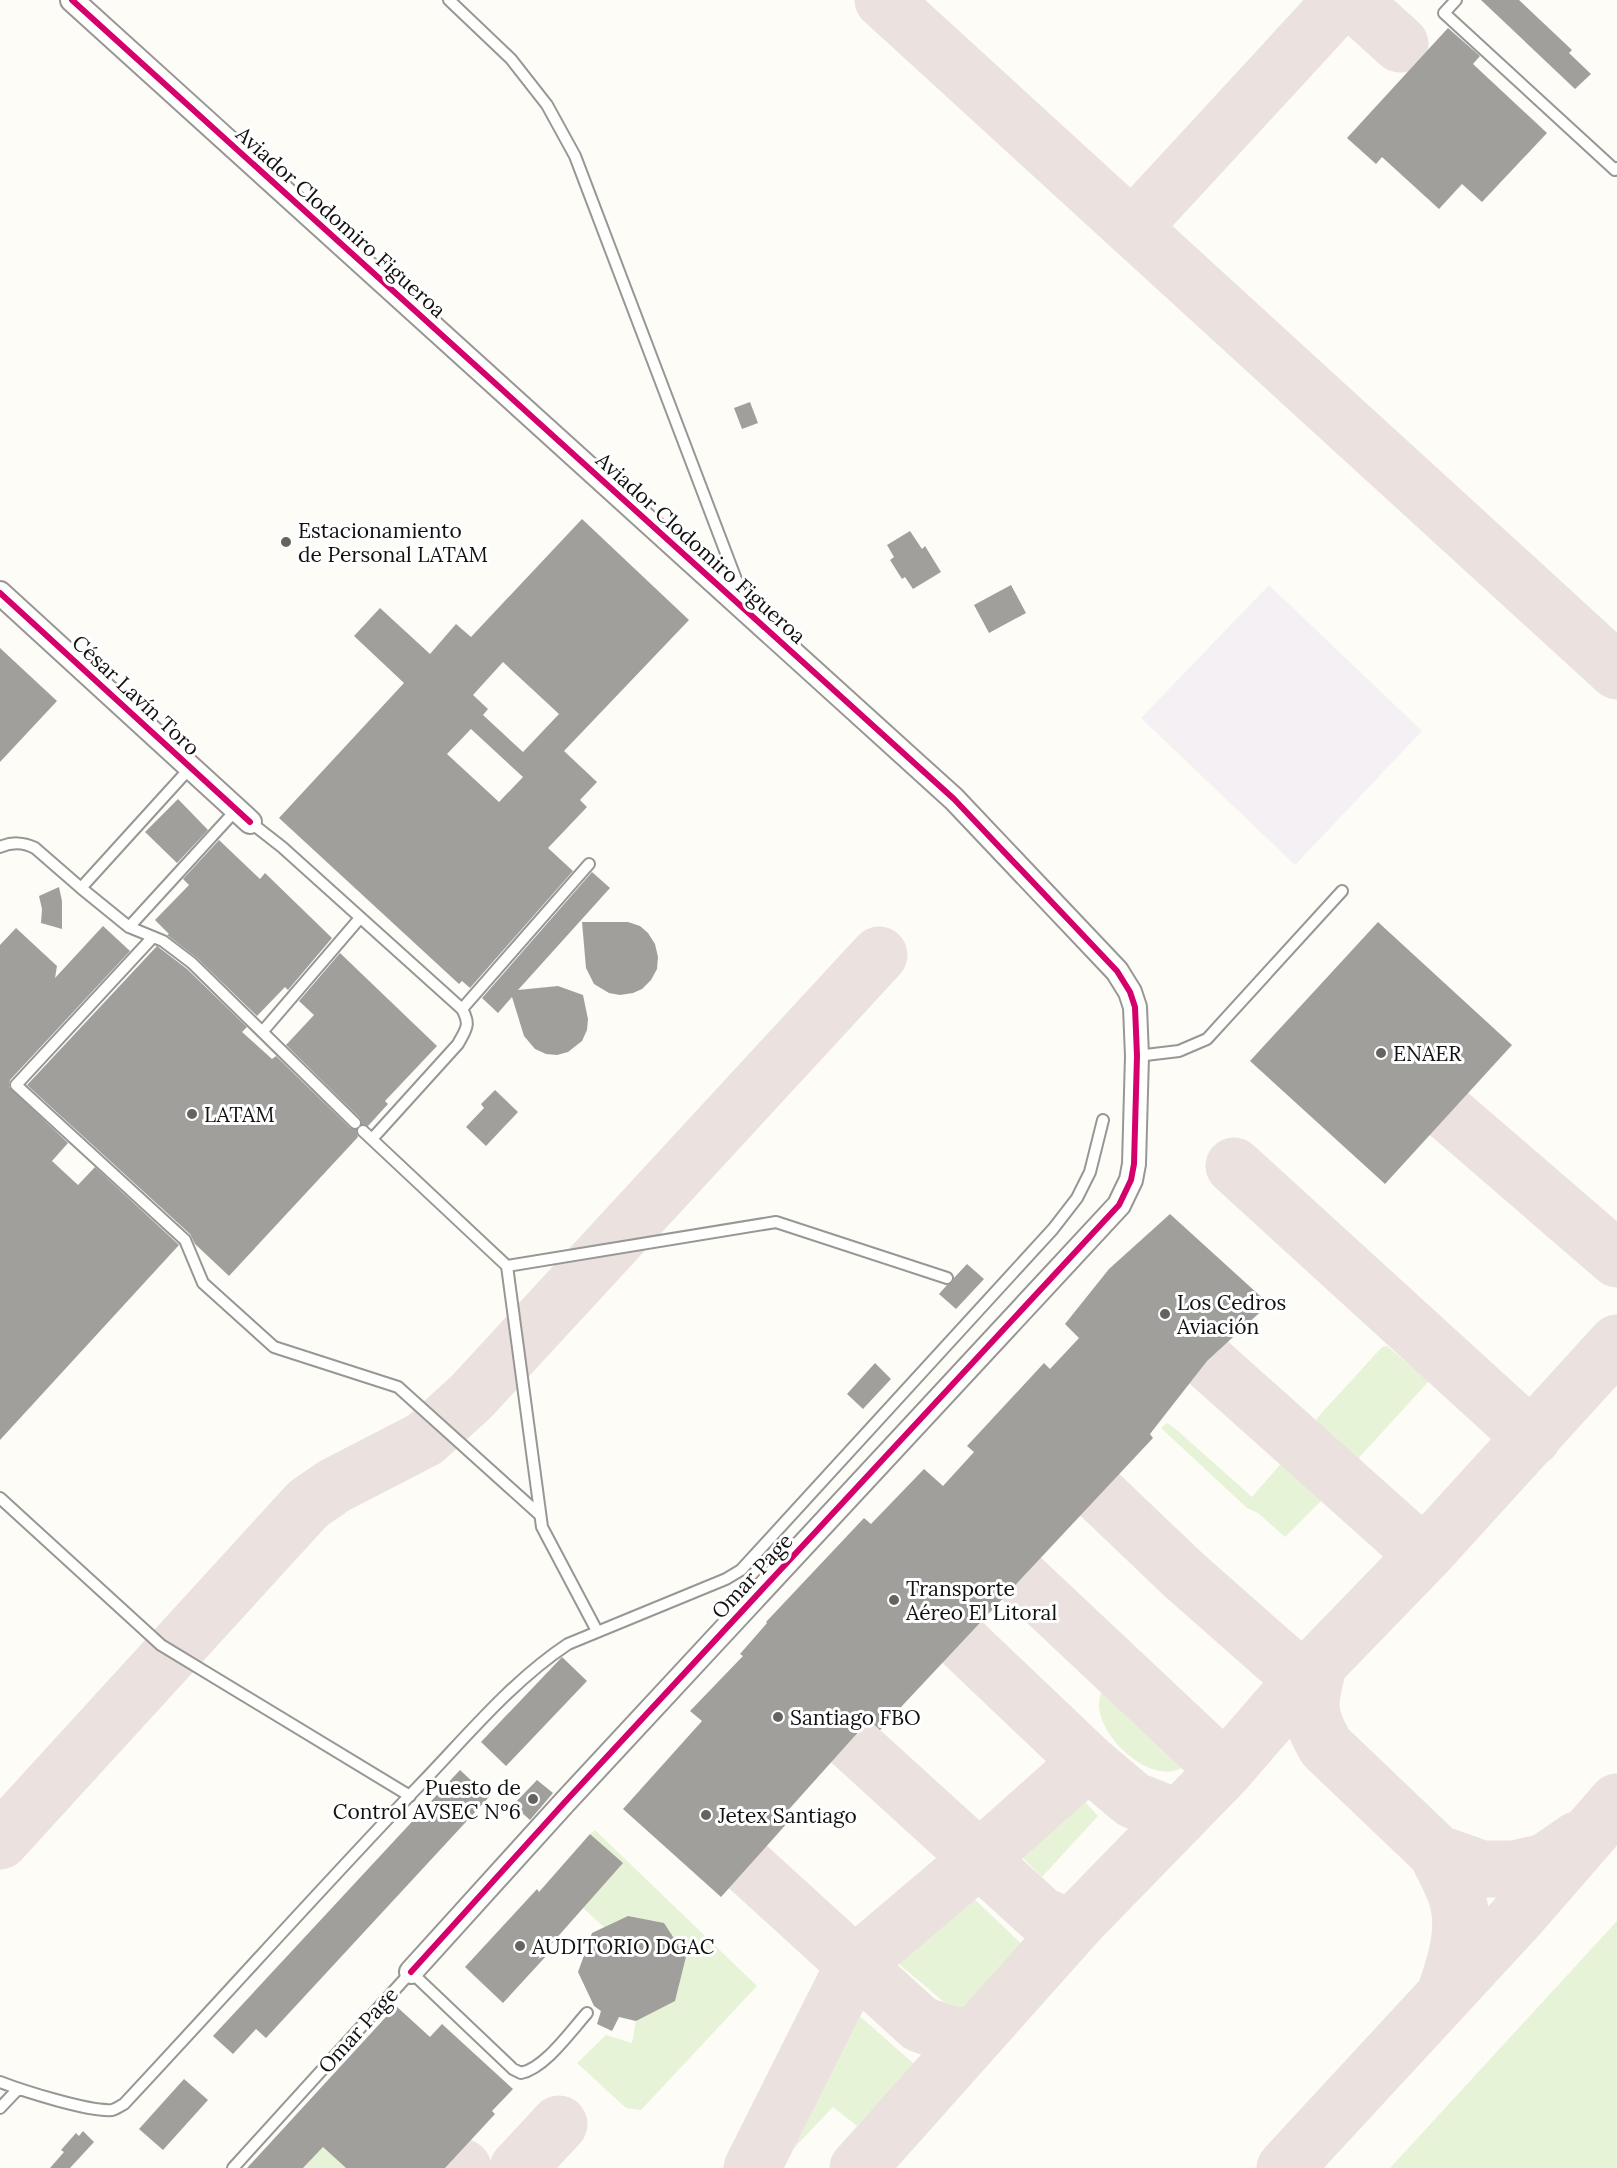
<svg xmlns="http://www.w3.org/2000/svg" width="1617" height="2168" font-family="Lora,serif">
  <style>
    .industrial { fill: #f5f0f3 }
    .green { fill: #e7f3d7 }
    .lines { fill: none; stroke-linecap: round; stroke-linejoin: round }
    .taxiway { stroke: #ebe1df; stroke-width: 57 }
    .building { fill: #a19f9c; fill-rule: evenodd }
    .lane-casing { stroke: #979795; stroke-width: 14 }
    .street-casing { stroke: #979795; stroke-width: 26 }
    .lane { stroke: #fffffe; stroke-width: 10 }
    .street { stroke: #fffffe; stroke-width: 22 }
    .cycleway-casing { stroke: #fff; stroke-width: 10 }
    .cycleway { stroke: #d6006c; stroke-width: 6 }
    .poi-dot { fill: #646362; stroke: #fff; stroke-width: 2 }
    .labels { text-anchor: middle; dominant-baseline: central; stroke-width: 6; stroke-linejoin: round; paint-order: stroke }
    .street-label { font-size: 21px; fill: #111; stroke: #fff }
    .poi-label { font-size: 21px; fill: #111; stroke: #fff; text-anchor: start }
  </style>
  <rect width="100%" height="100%" fill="#fdfcf7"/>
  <path class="industrial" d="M1269 585 1422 731 1295 865 1141 718Z"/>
  <path class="green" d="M1387 1346 1429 1381 1355 1462 1317 1427V1418L1382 1347Z
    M1167 1423 1177 1430 1252 1497 1290 1453 1331 1491 1285 1537 1258 1513 1247 1508 1161 1428Z
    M1102 1688 1187 1766C1182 1768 1178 1770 1173 1771 1141 1777 1097 1733 1099 1702 1100 1697 1101 1692 1102 1688Z
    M1077 1793 1098 1816 1042 1877 1016 1851Z
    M595 1830 757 1986 641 2110 626 2108 577 2063 606 2035 632 2043 636 2021 675 2000 686 1958 604 1927 583 1908 622 1863 590 1834Z
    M969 1894 1025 1947 968 2011 957 2013 893 1959Z
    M1617 1921V2168H1390Z
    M854 2011 914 2064 857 2126 833 2107 779 2164 777 2162Z
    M323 2147 346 2168H303Z"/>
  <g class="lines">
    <path class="taxiway" d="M883 0 1617 671
      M1132 228 1334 9 1343 3 1358 6 1400 44
      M1449 1114 1617 1259
      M1234 1166 1532 1438
      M1207 1361 1424 1555
      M1100 1495 1185 1576 1303 1680
      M1022 1579 1225 1770
      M962 1642 1088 1762 1133 1800 1179 1818
      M1318 1666C1309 1702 1306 1714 1326 1747L1437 1853 1482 1869H1514L1545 1862 1577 1840
      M850 1741 1042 1916C1056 1922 1066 1926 1080 1919
      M0 1841 308 1504 334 1486 425 1439 472 1396 879 955
      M1437 1853C1444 1869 1454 1885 1458 1901 1466 1933 1455 1964 1445 1994
      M748 1867 920 2024 945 2033 974 2038
      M462 2167 463 2168
      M518 2168 559 2124
      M752 2168 854 1965 979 1859 1088 1762
      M858 2168 1080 1919 1225 1770 1303 1680 1424 1555 1617 1343
      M1285 2168 1517 1917 1617 1802"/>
  </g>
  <path class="building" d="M1481 0H1519L1572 50 1569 53 1591 74 1575 89Z
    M1448 28 1480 56 1473 64 1547 133 1482 202 1462 184 1439 209 1382 157 1376 164 1347 138Z
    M750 402 758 423 742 429 734 408Z
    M582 519 689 620 564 751 597 782 580 800 587 807 548 848 573 871 470 988 462 981 459 984 279 818 404 683 354 636 380 608 430 654 456 624 471 637ZM503 662 559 714 523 752 483 715 488 709 473 695ZM471 729 523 777 499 802 447 754Z
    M910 531 922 549 925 546 941 572 913 589 905 577 902 579 890 560 894 557 887 545Z
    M1011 585 1026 613 989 633 974 605Z
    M0 648 57 701 0 762Z
    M178 799 208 830 177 863 145 832Z
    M219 840 260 879 265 873 332 938 288 990 285 987 257 1016 197 958 167 935 169 934 155 920 189 885 183 879Z
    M592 872 610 888 518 990 558 986 583 995 588 1019 587 1030 582 1041 568 1052 557 1055 546 1054 535 1049 524 1036 512 997 498 1013 482 998Z
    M59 887 62 901V929L41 923 42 909 39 896Z
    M582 922H628L640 926 648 933 655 944 658 957 657 969 651 980 642 989 633 993 620 995 609 993 594 984 586 968Z
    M1378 922 1512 1045 1385 1184 1250 1061Z
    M103 926 130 951 10 1080 9 1087 68 1143 52 1161 78 1185 95 1167 179 1245 0 1440V945L16 928 57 966 55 978Z
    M157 946 187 969 247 1027 242 1032 272 1059 276 1056 350 1128 356 1130 358 1137 229 1276 195 1244 190 1234 27 1085Z
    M340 953 437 1046 385 1101 388 1104 368 1126 362 1124 360 1118 286 1045 314 1015 299 1001Z
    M495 1090 518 1112 486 1146 466 1127 484 1108 481 1104Z
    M1170 1214 1269 1304 1207 1361 1150 1434 1153 1438 887 1722 880 1730 869 1720 783 1816 789 1821 721 1897 623 1809 702 1721 690 1711 743 1656 740 1654 767 1623 766 1622 864 1518 871 1524 924 1469 943 1486 974 1452 967 1446 1044 1363 1050 1369 1079 1338 1065 1324 1109 1269Z
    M967 1264 984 1279 956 1309 939 1294 947 1285 952 1283 954 1278Z
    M875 1363 891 1379 863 1409 847 1394Z
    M562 1657 587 1681 506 1766 481 1742Z
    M460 1770 489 1797 266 2038 256 2029 233 2054 213 2036Z
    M537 1780 553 1793 530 1820 513 1805Z
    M590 1834 623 1863 538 1959 548 1954 503 2003 465 1967 537 1889 539 1892Z
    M628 1916 664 1923 686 1957 675 2001 636 2021 619 2017 612 2031 597 2024 601 2011 594 2006 578 1972 592 1933Z
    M396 2006 430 2037 442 2024 513 2089 492 2111 495 2114 445 2168H346L323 2147 303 2168H247Z
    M184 2079 208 2100 163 2150 139 2129Z
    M83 2131 94 2142 70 2168H50L64 2152 61 2150 76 2133 79 2136Z"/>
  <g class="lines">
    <g class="lane-casing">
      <path id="lane" d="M449 0 511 59 547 105 575 156 745 603
        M1456 0 1444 13 1615 170 1617 168
        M250 822 282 847 462 1009 589 864
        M0 847C11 842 24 842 35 848L81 888 190 768
        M81 888 129 927 163 941 192 963 355 1123
        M129 927 236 810
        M153 937 16 1085 185 1240 203 1283 274 1347 398 1387 540 1515
        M263 1031 360 918
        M1137 1056 1179 1051 1207 1039 1342 891
        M363 1131 507 1266 542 1527 597 1631
        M372 1139 458 1044C466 1029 471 1025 462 1009
        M507 1266 776 1222 947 1278
        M0 1498 161 1645 410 1796
        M0 2082C23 2091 90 2112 112 2110 116 2109 120 2106 124 2104 221 2000 316 1894 414 1791 463 1741 509 1683 568 1644L726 1579 741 1570 1053 1229 1077 1198 1090 1172 1103 1120
        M0 2108 18 2089
        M233 2168 411 1972 513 2069 521 2073C545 2068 570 2032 587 2013"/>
    </g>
    <g class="street-casing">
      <path id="street" d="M72 0 954 799 1117 971 1130 992 1135 1007 1137 1056 1134 1164 1131 1180 1119 1205 564 1803 411 1972
        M0 593 250 822"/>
    </g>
    <use href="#lane" class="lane"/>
    <use href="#street" class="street"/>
    <g class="cycleway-casing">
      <path id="cycleway" d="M72 0 954 799 1117 971 1130 992 1135 1007 1137 1056 1134 1164 1131 1180 1119 1205 564 1803 411 1972
        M0 593 250 822"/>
    </g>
    <use href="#cycleway" class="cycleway"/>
  </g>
  <g class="poi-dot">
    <circle cx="286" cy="542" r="6"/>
    <circle cx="1381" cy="1053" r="6"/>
    <circle cx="192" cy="1114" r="6"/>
    <circle cx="1165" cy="1314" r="6"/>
    <circle cx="894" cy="1600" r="6"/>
    <circle cx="778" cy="1717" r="6"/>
    <circle cx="533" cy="1799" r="6"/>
    <circle cx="706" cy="1815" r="6"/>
    <circle cx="520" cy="1946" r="6"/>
  </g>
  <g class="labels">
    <g class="street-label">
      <text transform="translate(341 222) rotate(42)">Aviador Clodomiro Figueroa</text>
      <text transform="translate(701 548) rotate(42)">Aviador Clodomiro Figueroa</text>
      <text transform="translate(136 695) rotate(43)">César Lavín Toro</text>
      <text transform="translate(752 1576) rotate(-47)">Omar Page</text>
      <text transform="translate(358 2030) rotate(-48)">Omar Page</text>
    </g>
    <g class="poi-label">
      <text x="298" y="530">Estacionamiento<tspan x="298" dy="24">de Personal LATAM</tspan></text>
      <text x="1393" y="1053">ENAER</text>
      <text x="204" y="1114">LATAM</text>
      <text x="1177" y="1302">Los Cedros<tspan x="1177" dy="24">Aviación</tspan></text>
      <text x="906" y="1588">Transporte<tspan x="906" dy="24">Aéreo El Litoral</tspan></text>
      <text x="790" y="1717">Santiago FBO</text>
      <text x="521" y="1787" text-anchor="end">Puesto de<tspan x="521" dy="24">Control AVSEC Nº6</tspan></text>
      <text x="718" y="1815">Jetex Santiago</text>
      <text x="532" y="1946">AUDITORIO DGAC</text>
    </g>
  </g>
</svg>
